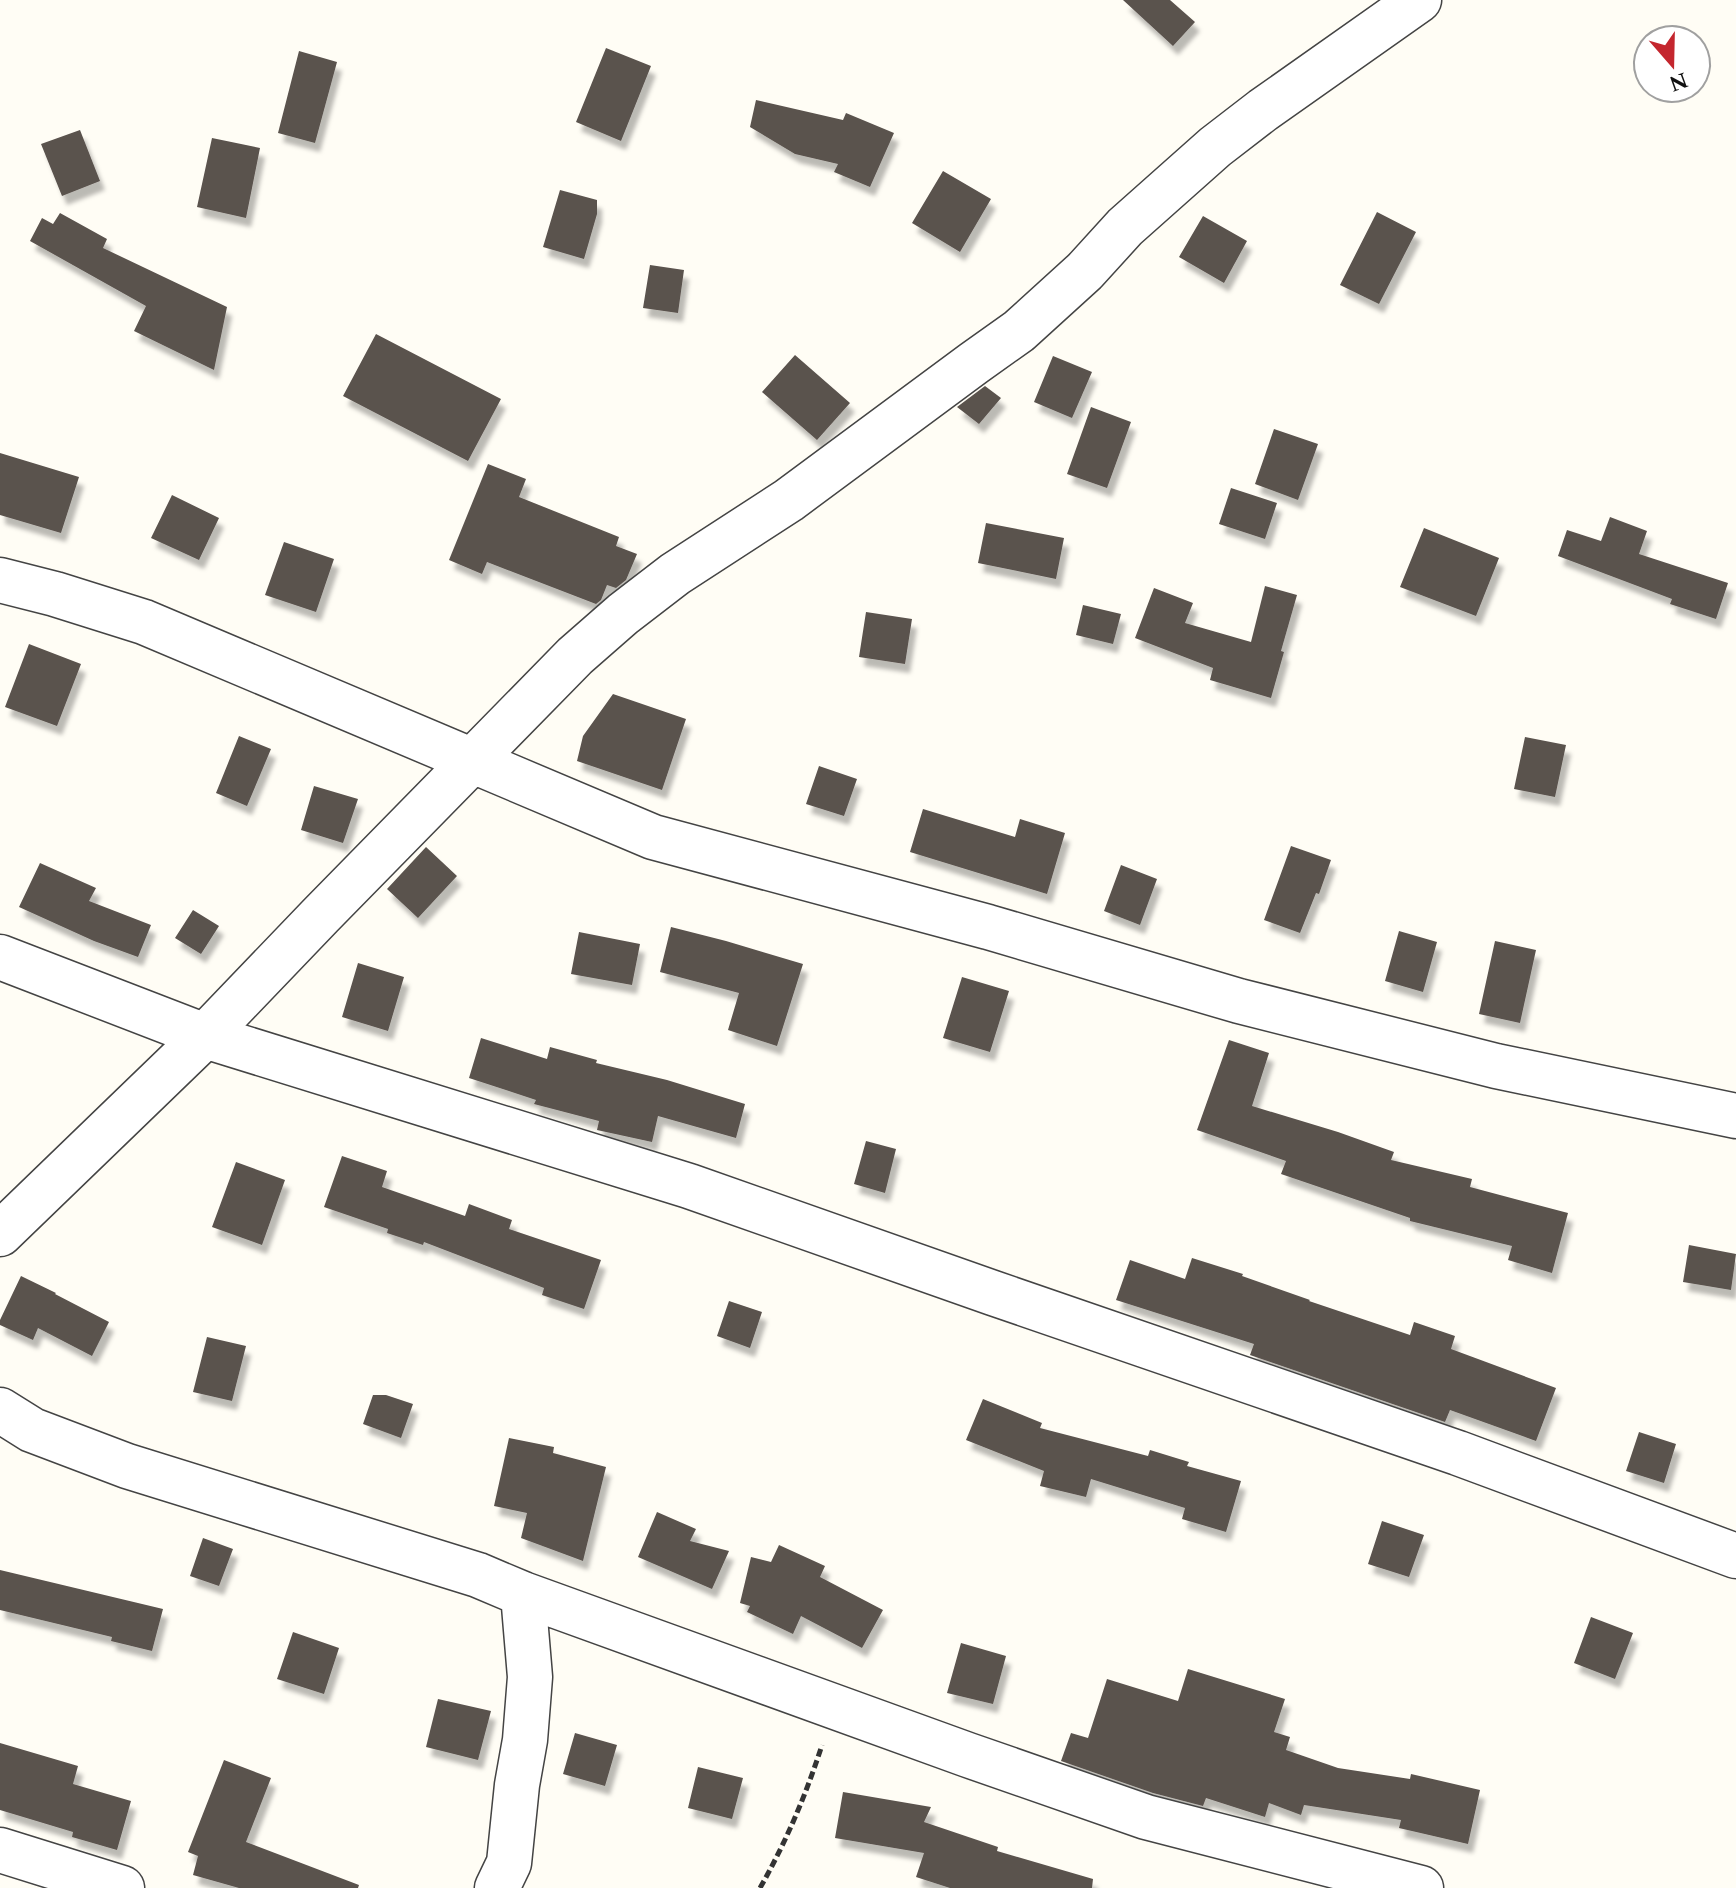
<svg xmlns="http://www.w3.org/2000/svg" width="1736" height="1888" font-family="Spectral,serif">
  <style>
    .building { fill: #5a524d; filter: url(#shadow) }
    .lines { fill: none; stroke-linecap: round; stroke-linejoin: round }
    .minor-casing { stroke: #444; stroke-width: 47 }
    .path { stroke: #333; stroke-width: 5; stroke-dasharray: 8 4; stroke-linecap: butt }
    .minor { stroke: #fff; stroke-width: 44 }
  </style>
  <defs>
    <filter id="shadow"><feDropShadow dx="5" dy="9" stdDeviation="2" flood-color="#0004"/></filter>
  </defs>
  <rect width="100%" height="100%" fill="#fffdf5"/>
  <path class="building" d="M1123 0H1170L1195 22 1173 46Z
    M606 48 651 66 621 141 576 122Z
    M299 51 337 62 315 143 278 133Z
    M756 100 843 120 846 113 894 133 870 187 834 172 838 164 795 154 750 127Z
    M80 130 100 181 62 196 41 144Z
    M212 138 260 148 246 218 197 207Z
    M943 171 991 199 960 252 912 223Z
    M560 190 597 200V214L584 259 543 247Z
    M1377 212 1416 232 1379 304 1340 285Z
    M60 213 107 239 103 248 227 307 214 370 134 331 146 306 30 241 42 218 53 224Z
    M1203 216 1247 241 1224 283 1179 257Z
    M650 265 684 270 678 313 643 308Z
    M376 334 501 399 468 461 343 396Z
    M795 355 850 403 817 440 762 392Z
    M1053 356 1092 372 1072 418 1034 402Z
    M985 386 1001 398 979 424 957 407Z
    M1091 407 1131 422 1107 488 1067 474Z
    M1274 429 1318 444 1298 500 1255 484Z
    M0 453 79 477 61 533 0 515Z
    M488 464 526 479 519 497 619 537 616 546 637 554 626 580 616 588 607 585 601 600 596 604 487 562 482 574 449 560Z
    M1231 488 1277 503 1265 539 1219 524Z
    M172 495 219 518 199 560 151 538Z
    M1610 517 1647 531 1639 554 1728 583 1716 619 1670 604 1672 599 1558 556 1567 530 1601 541Z
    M986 523 1064 538 1056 579 978 563Z
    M1424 528 1499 558 1476 616 1400 587Z
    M284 542 334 559 316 612 265 595Z
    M1265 586 1297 595 1281 651 1284 652 1271 698 1210 680 1213 668 1135 638 1154 588 1193 603 1185 623 1251 642Z
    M1083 605 1121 614 1113 644 1076 635Z
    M866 612 912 619 905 664 859 657Z
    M29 644 81 664 57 726 5 707Z
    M613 694 686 719 662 790 577 761 583 736Z
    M239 736 271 749 247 806 216 793Z
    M1525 737 1566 745 1555 797 1514 789Z
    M819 766 857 779 844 816 806 804Z
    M314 786 358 799 343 843 301 830Z
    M923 809 1015 837 1020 819 1065 833 1047 894 910 852Z
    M1291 846 1331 860 1319 894 1316 893 1300 933 1264 920Z
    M426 847 457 876 418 918 387 889Z
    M40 863 96 888 89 901 151 925 138 957 94 941 19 907Z
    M1121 865 1157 879 1140 925 1104 911Z
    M193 910 219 926 201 954 175 938Z
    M671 927 726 941 803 964 777 1046 728 1030 739 993 660 972Z
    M1399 931 1437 942 1423 992 1385 981Z
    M579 932 640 944 632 985 571 974Z
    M1495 941 1536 950 1520 1023 1479 1014Z
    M358 963 404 977 388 1031 342 1017Z
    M962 977 1009 991 990 1052 943 1038Z
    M481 1038 547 1059 550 1047 597 1060 596 1063 667 1080 745 1104 736 1138 658 1116 652 1142 597 1130 599 1121 534 1104 536 1100 469 1078Z
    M1229 1040 1269 1053 1252 1106 1338 1132 1394 1152 1391 1160 1472 1179 1470 1187 1568 1213 1552 1273 1508 1260 1512 1246 1410 1221V1218L1281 1174 1286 1161 1197 1130Z
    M866 1141 896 1149 885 1193 854 1184Z
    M342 1156 387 1171 382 1187 465 1216 469 1204 512 1220 509 1229 601 1260 584 1309 542 1295 544 1288 424 1242 423 1245 387 1233 388 1229 324 1207Z
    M236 1162 285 1180 262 1245 212 1227Z
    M1689 1245 1736 1254 1731 1290 1683 1282Z
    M1192 1258 1243 1274 1242 1276 1310 1300 1309 1301 1410 1335 1414 1322 1455 1336 1451 1349 1556 1388 1536 1441 1450 1410 1445 1422 1250 1355 1254 1344 1116 1300 1130 1260 1185 1279Z
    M21 1276 56 1293 55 1294 109 1322 92 1356 38 1328 33 1340 0 1325V1320Z
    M729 1301 762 1312 750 1348 717 1336Z
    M207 1337 246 1346 232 1401 193 1392Z
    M373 1395H386L413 1404 401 1438 363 1424Z
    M983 1399 1042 1423 1040 1428 1148 1456 1150 1450 1189 1462 1187 1466 1241 1481 1226 1532 1182 1519 1185 1508 1091 1479 1086 1497 1040 1486 1044 1471 966 1440Z
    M1639 1432 1676 1444 1664 1483 1626 1471Z
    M509 1438 554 1447 553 1453 606 1467 583 1561 521 1538 527 1513 494 1506Z
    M657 1512 696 1529 690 1541 729 1551 712 1589 638 1557Z
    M1382 1521 1424 1535 1409 1577 1368 1564Z
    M203 1538 233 1549 219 1586 190 1576Z
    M779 1545 825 1566 820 1577 883 1610 862 1648 801 1616 793 1634 747 1612 750 1606 740 1603 751 1557 771 1562Z
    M0 1570 163 1609 152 1651 111 1641 112 1637 0 1610Z
    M1591 1617 1633 1633 1615 1679 1574 1663Z
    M293 1632 339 1648 324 1694 277 1679Z
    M961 1643 1006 1656 993 1704 947 1693Z
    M1188 1669 1285 1699 1274 1732 1290 1737 1286 1750 1338 1768 1410 1779 1411 1774 1480 1790 1468 1844 1399 1828 1401 1820 1304 1805 1301 1815 1269 1803 1265 1817 1206 1798 1203 1806 1153 1793 1061 1761 1071 1733 1088 1738 1107 1679 1178 1701Z
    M438 1699 491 1711 478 1760 426 1747Z
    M575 1733 617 1745 605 1786 563 1774Z
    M0 1743 78 1766 73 1784 131 1801 117 1850 72 1837 73 1832 0 1810Z
    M224 1760 271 1778 246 1842 359 1885 358 1888H239L193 1875 198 1856 188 1852Z
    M698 1767 743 1778 732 1819 688 1808Z
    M843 1792 931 1807 924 1822 998 1847 997 1851 1093 1879 1092 1888H950L916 1877 924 1853 835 1838Z"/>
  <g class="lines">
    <g class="minor-casing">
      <path id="minor" d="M0 580 55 594 144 622 653 837 988 927 1239 1001 1496 1066 1736 1116
        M0 957 205 1036 689 1186 993 1293 1458 1453 1736 1556
        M0 1234 205 1036 321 915 575 656 623 614 675 574 789 500 974 363 1019 331 1085 271 1125 227 1215 147 1263 110 1419 0
        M0 1410 32 1430 127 1466 478 1575 523 1594 968 1755 1146 1817 1421 1888
        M0 1850 122 1888
        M497 1888 509 1863 517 1785 525 1740 530 1677 523 1594"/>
    </g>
    <path class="path" d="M760 1888C786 1842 806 1795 822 1745"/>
    <use href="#minor" class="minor"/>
  </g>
  <g transform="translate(1672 64) rotate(160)"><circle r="38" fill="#ffffff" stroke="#a0a0a0" stroke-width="2"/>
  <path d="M0-6L14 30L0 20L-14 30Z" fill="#c4262e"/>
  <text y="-12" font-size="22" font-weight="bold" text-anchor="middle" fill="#111111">N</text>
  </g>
</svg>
